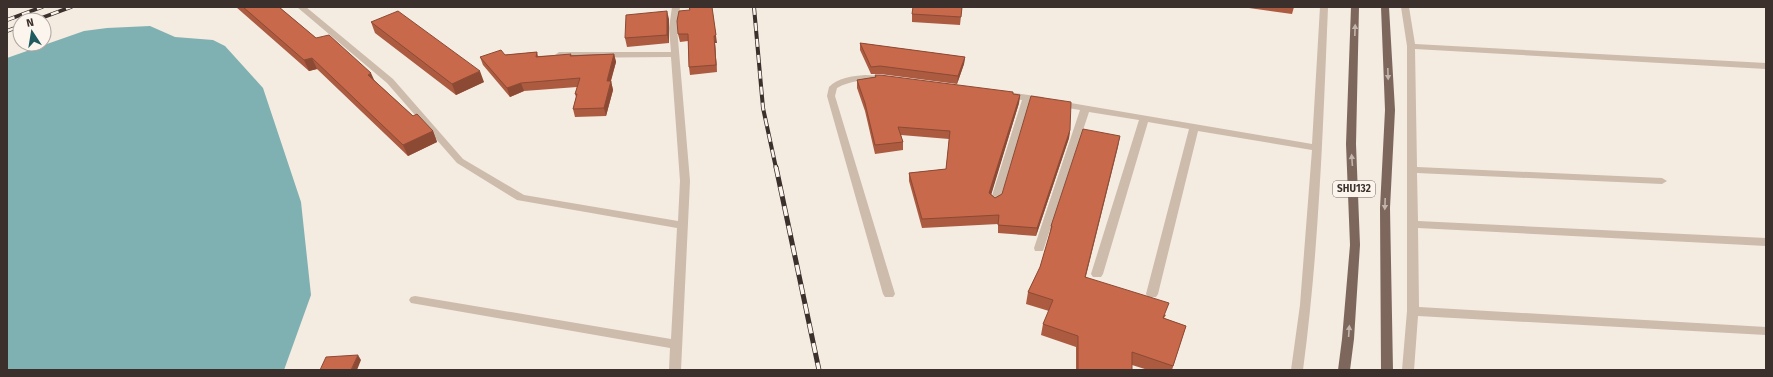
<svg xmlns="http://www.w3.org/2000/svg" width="1773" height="377" font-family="'Fira Sans',sans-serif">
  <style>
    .water { fill: #7fb0b2 }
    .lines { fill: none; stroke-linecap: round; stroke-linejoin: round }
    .street { fill: #cdbbac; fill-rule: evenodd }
    .primary { fill: #7d675c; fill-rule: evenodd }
    .rail-far1-casing { stroke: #3b302b; stroke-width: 4 }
    .rail-casing { stroke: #3b302b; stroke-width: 5 }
    .rail-far1 { stroke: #fbf5ee; stroke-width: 2.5; stroke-dasharray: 8; stroke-linecap: butt }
    .rail { stroke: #fbf5ee; stroke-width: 3.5; stroke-dasharray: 10; stroke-linecap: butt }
    .wall { fill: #ac5a40 }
    .shaded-wall { fill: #8c4a34 }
    .building { fill: #c8694b; stroke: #8c4a34 }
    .oneway { fill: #c2b5ac }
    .labels { text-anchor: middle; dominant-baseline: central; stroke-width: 4; stroke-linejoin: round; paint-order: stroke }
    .shield { fill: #fbf5ee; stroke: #756b66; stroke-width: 1 }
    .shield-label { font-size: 10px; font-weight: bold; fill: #3b302b }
  </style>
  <rect width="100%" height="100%" fill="#f4ebe1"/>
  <path class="water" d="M150 26 175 37 213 40 225 46 263 88 301 202 311 295 284 370H7V58L84 31 107 28Z"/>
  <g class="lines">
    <path class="street" d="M297 7H306L393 79 463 159 524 195 678 221 680 181 671 57 559 58 555 55 559 52H671L669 28 672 7H680L677 28 690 181 681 370H669L670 348 411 303 409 300 411 297 415 296 671 339 677 228 517 200 457 163 387 83Z
      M1320 7H1328C1323 128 1319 250 1303 370H1291L1300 305 1312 150 1198 131 1158 294 1156 297H1148L1146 294 1189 129 1148 122 1103 274 1101 277H1093L1091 274 1139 120 1089 112 1044 248 1043 251H1035L1034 248 1080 110 1056 106 1054 104 1056 102 1059 101 1312 144Z
      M1401 7H1409L1415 44 1766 63V69L1415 49 1417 167 1662 178 1667 181 1662 184 1417 173 1418 221 1766 238V246L1418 228 1419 307 1766 327V335L1418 316 1414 370H1402L1407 311V46Z
      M865 75 885 76 889 79C885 83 866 80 858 81 851 82 844 84 837 88L835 96 895 294 893 297H885L883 294 827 96 829 87C837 78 853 76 865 75Z
      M1008 92 1043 97 1047 100 1043 103 1030 101 1000 202 995 205 990 202 1022 100 1005 97 1004 95Z"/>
    <path class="primary" d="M1351 7H1359L1356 144 1360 245 1354 339 1350 370H1338L1342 339 1350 245 1346 144Z
      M1381 7H1389L1395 110 1390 208 1393 370H1381L1380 208 1385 110Z"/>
    <g class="rail-far1-casing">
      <path id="rail-far1" d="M754 7 763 108 776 168
        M7 20 42 7
        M36 20 71 7
        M7 31 20 26"/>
    </g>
    <g class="rail-casing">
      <path id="rail" d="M776 167 819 370"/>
    </g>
    <use href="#rail-far1" class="rail-far1"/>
    <use href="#rail" class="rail"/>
  </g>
  <path class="wall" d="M236 7H279L316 38 374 80 413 116 433 131 437 142 408 156 317 69 309 71Z
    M913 7H962L960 25 912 22V14Z
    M1249 7H1294L1292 14 1249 8Z
    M690 10 717 43H715L717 72 690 75 689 67 688 41 680 42 678 34Z
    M669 19V43L627 47 625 38Z
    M371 22 484 82 456 95 375 33Z
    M860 43 965 57 964 64 957 84 880 74H871L860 50Z
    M537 52 538 56 614 54 616 62 611 81 613 90 606 116 575 117 573 109 576 97 575 94 577 87 524 91 510 97 483 65 480 57Z
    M875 75 1020 95 1019 103 991 194 995 198 1002 194 1070 130 1069 138 1036 236 998 233V224L922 228 909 181V173L946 169 949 139 901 135 903 142V150L875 154 865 111 857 88V80L875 77Z
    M1120 136 1085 277 1166 315 1164 318 1186 326 1172 370H1148L1132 365V370H1076V347L1041 335 1043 324 1049 311 1026 304 1028 292 1040 267 1049 237 1051 226Z"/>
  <path class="shaded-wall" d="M712 7 717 43H715L717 72 716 65Z
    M667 11 669 19V43L667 35Z
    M614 54 616 62 608 90 607 81Z
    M965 57 964 64 957 84 958 76Z
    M312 58 317 69 309 71 304 60Z
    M480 71 484 82 456 95 452 84Z
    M371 73 376 84 368 75Z
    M611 81 613 90 606 116 604 108Z
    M521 83 524 91 510 97 507 88Z
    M1020 95 1019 103 989 202V193Z
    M1070 130 1069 138 1036 236 1037 228Z
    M433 131 437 142 408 156 403 145Z
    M1120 136 1118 147 1083 288 1085 277Z
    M358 355 361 360 357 370H351Z"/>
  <path class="building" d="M243 7H279L316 38 329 35 371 73 368 75 413 116 417 114 433 131 403 145 312 58 304 60Z
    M689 7H712L716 35 714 36 716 65 689 67 688 34H678L677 21 679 11 690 10Z
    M913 7H962L961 17 912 14Z
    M398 11 480 71 452 84 371 22Z
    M667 11V35L625 38 626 15Z
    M860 43 965 57 958 76 880 66 871 67Z
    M501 50 505 55 537 52 536 57 571 54 570 56 614 54 607 81H611L604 108 573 109 577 94H575L580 78 521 83 507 88 480 57Z
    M875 75H880L1013 92V94L1020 95 989 193 995 198 1002 194 1031 96 1071 102 1070 130 1037 228 998 225 999 215 922 219 909 173 946 169 950 131 898 127 903 142 875 145 865 103 857 80 876 77Z
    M1083 129 1120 136 1085 277 1169 303 1163 318 1186 326 1173 366 1132 352V370H1078V336L1043 324 1053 300 1028 292 1040 267 1052 226H1051Z
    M358 355 351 370H320L326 357Z"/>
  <defs><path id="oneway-solid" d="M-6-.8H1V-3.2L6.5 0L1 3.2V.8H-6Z"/></defs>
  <g class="oneway">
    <use href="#oneway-solid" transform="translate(1355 30) rotate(-88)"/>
    <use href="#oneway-solid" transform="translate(1388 74) rotate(88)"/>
    <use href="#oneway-solid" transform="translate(1352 160) rotate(-94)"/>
    <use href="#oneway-solid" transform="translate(1385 204) rotate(92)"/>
    <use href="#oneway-solid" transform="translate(1349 331) rotate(-86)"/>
  </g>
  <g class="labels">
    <rect class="shield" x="1333" y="181" width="42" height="16" rx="3"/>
    <g class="shield-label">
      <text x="1354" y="189">SHU132</text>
    </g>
  </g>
  <rect width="1773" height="377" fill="none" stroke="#3b302b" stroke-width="16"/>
  <g transform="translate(32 32) rotate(348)"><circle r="19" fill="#fbf5ee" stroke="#aea6a0"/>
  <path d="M0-3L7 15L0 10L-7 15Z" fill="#1f5a5e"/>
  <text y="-6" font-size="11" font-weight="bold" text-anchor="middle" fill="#3b302b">N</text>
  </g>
</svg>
